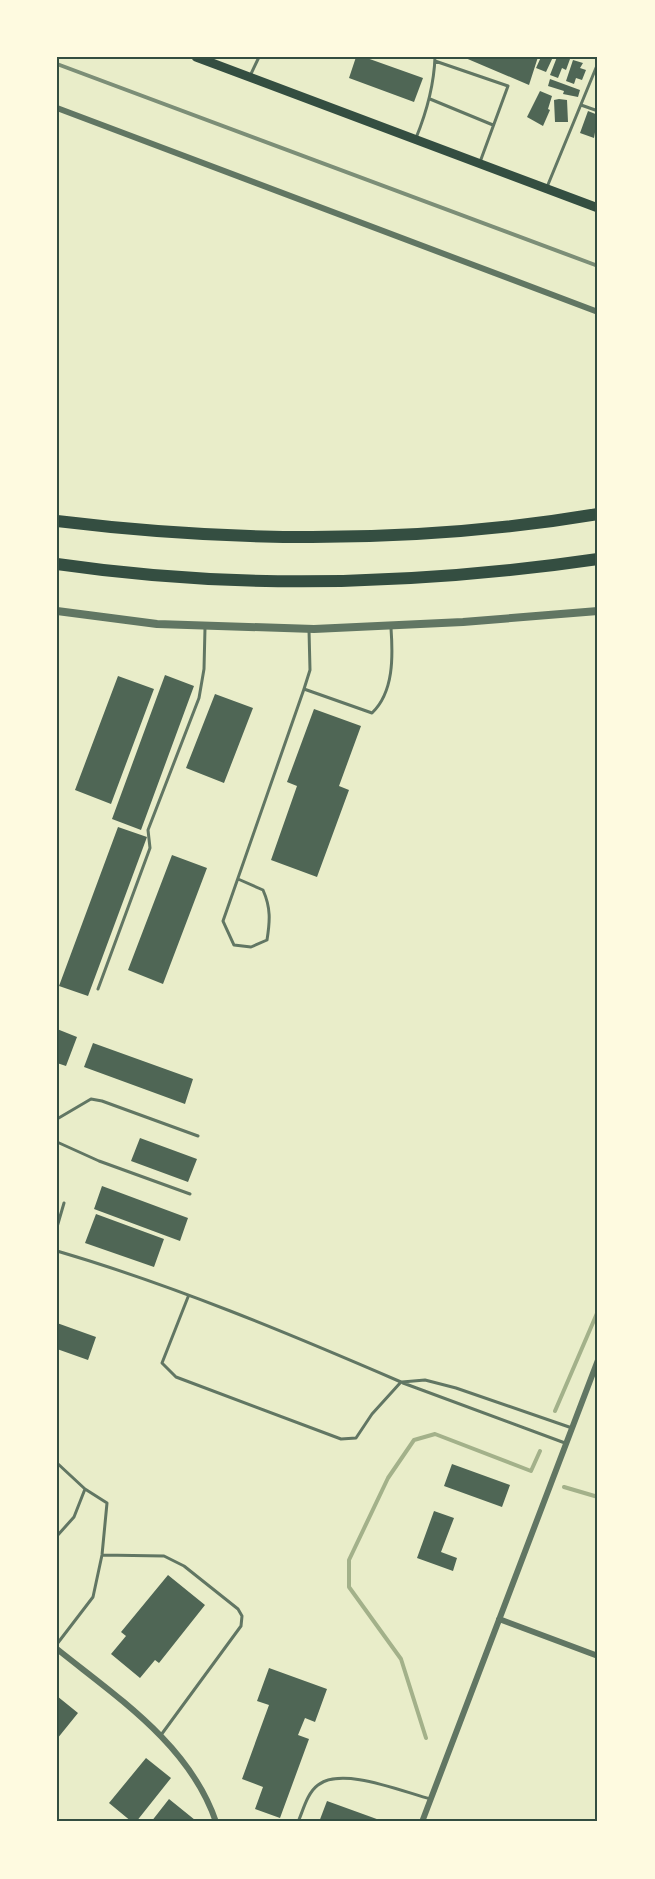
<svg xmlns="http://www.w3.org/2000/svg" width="655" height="1879" font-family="'Asap Condensed',sans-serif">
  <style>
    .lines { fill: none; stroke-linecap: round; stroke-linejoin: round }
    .stream { stroke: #a3b18a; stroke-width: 4 }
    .building { fill: #4f6655 }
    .service { stroke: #617663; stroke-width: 3 }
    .minor { stroke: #617663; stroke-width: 6 }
    .tertiary { stroke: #617663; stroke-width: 8 }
    .secondary { stroke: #344e41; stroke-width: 9 }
    .motorway { stroke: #344e41; stroke-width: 12 }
    .rail { stroke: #7c8e77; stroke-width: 4 }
    .neatline { fill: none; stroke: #344e41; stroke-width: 2 }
  </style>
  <rect width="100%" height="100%" fill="#e9edc9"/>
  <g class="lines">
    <path class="stream" d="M555 1411 598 1311
      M564 1487 598 1497
      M426 1738 401 1659 349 1587V1560L388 1478 414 1440 435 1434 531 1471 540 1451"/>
  </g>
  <path class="building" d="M356 57H364L423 78 414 102 349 78Z
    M463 57H538L529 85Z
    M541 57H553L546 72 536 68Z
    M557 57 570 59 566 70 562 68 558 78 550 75Z
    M573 60 583 63 580 68 586 70 582 80 576 78 574 84 566 81Z
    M550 79 580 90 578 97 563 94 564 91 548 86Z
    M540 91 552 96 548 109 550 110 543 126 527 117Z
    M559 99 567 100 568 122H555L554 100Z
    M588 111 598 115 594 138 580 133Z
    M165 675 194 686 141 830 112 819Z
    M118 676 154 689 111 804 75 790Z
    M215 694 253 708 224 783 186 768Z
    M314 709 361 726 339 786 349 790 317 877 271 860 297 786 287 782Z
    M118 827 147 837 88 996 59 986Z
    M172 855 207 868 163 984 128 970Z
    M57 1029 77 1037 66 1066 57 1063Z
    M93 1043 193 1079 185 1104 84 1067Z
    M140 1138 197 1159 188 1182 131 1161Z
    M102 1186 188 1218 180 1241 94 1209Z
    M96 1214 164 1239 154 1267 85 1243Z
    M57 1323 96 1337 88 1360 57 1349Z
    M452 1464 510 1485 502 1507 444 1486Z
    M434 1511 454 1518 441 1552 457 1558 453 1571 417 1558Z
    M168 1575 205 1605 159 1663 155 1660 140 1678 111 1654 126 1636 121 1632Z
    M269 1668 327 1689 315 1722 305 1718 298 1735 309 1739 280 1818 255 1809 263 1787 242 1779 269 1705 257 1701Z
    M57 1696 78 1713 57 1739Z
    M146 1758 171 1778 136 1822H132L109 1803Z
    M169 1799 195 1820 193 1822H151Z
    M327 1801 385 1822H319Z"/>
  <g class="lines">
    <path class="service" d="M435 61 508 86 480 162
      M250 76 259 57
      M430 99 493 125
      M581 105 598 111
      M416 138C427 111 434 86 435 57
      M547 187 598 63
      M309 630 310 670 304 689 372 713C394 692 393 656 391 628
      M238 879 263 890C271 908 270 921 267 940L251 947 234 945 223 921 304 689
      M98 989 150 848 148 830 199 698 204 669 205 628
      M57 1119 91 1099 102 1101 198 1136
      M57 1142 99 1161 190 1194
      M57 1227 64 1203
      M57 1251C173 1285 290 1334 401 1382L372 1414 356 1438 341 1439 176 1377 162 1363 188 1297
      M402 1382 425 1380 456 1388 572 1428
      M403 1383 565 1443
      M57 1463 85 1489 74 1517 57 1536
      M102 1555 164 1556 184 1566 238 1609 242 1616 241 1626 161 1735
      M57 1644 93 1597 102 1555 107 1503 85 1489
      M298 1822C303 1811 307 1793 318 1785 342 1766 403 1792 431 1799"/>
    <path class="minor" d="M57 108 598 312
      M499 1619 598 1656
      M57 1649C118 1698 190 1745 216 1822
      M422 1822 598 1360"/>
    <path class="tertiary" d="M57 611 157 624 314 629 463 622 598 611"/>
    <path class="secondary" d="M196 57 598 208"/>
    <path class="motorway" d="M57 521C237 543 419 544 598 514
      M57 564C235 590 420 585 598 559"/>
    <path class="rail" d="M57 64 598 266"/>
  </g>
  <rect width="655" height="1879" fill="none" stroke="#fefae0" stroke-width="117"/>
  <rect x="58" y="58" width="538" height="1762" class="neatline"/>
</svg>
